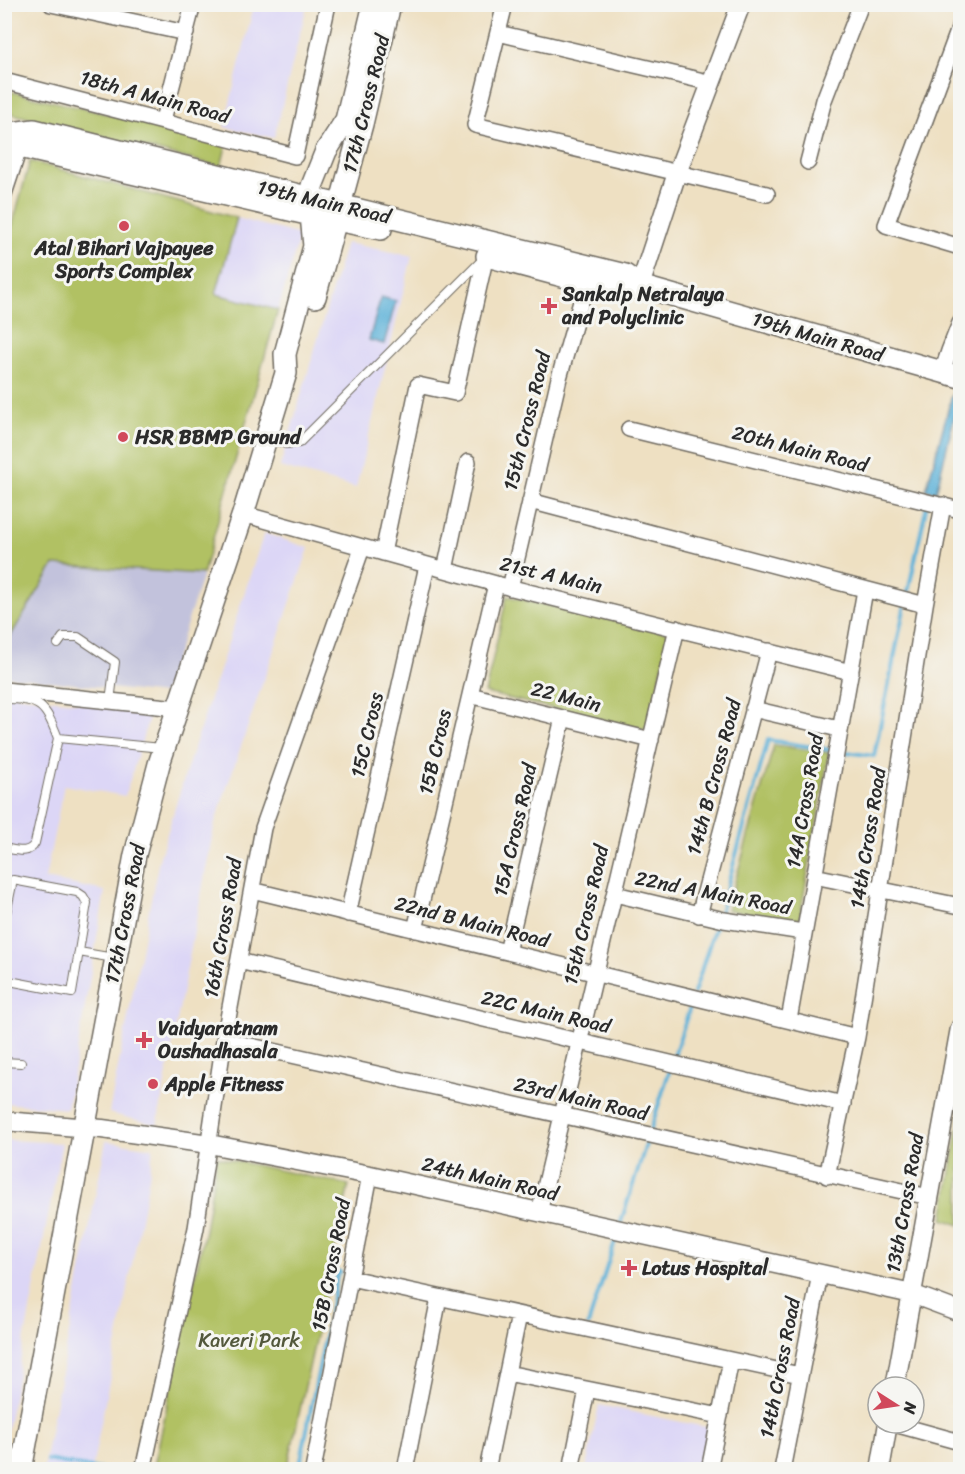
<svg xmlns="http://www.w3.org/2000/svg" width="965" height="1474" font-family="Sriracha,sans-serif">
  <style>
    .built { fill: #dcd6f6 }
    .industrial { fill: #c2c2dc }
    .green { fill: #b1c164; stroke: #6e7648; stroke-width: 1.5 }
    .water { fill: #5cb1d8; stroke: #446e82; stroke-width: 1.5 }
    .lines { fill: none; stroke-linecap: round; stroke-linejoin: round }
    .stream { stroke: #5cb1d8; stroke-width: 4 }
    .service-casing { stroke: #6f6a60; stroke-width: 10 }
    .minor-casing { stroke: #6f6a60; stroke-width: 18 }
    .tertiary-casing { stroke: #6f6a60; stroke-width: 21 }
    .secondary-casing { stroke: #6f6a60; stroke-width: 24 }
    .service { stroke: #fff; stroke-width: 8 }
    .minor { stroke: #fff; stroke-width: 15 }
    .tertiary { stroke: #fff; stroke-width: 18 }
    .secondary { stroke: #fff; stroke-width: 21 }
    .poi-dot { fill: #d1495b; stroke: #f6f6f2; stroke-width: 2 }
    .labels { text-anchor: middle; dominant-baseline: central; stroke-width: 6; stroke-linejoin: round; paint-order: stroke }
    .street-label { font-size: 20px; fill: #2b2b2b; stroke: #f6f6f2 }
    .poi-label { font-size: 20px; font-weight: bold; fill: #2b2b2b; stroke: #f6f6f2; text-anchor: start }
    .park-label { font-size: 20px; fill: #53583c; stroke: #f6f6f2 }
  </style>
  <rect width="100%" height="100%" fill="#f6f6f2"/>
  <filter id="ink" filterUnits="userSpaceOnUse"><feTurbulence type="fractalNoise" baseFrequency=".0167" numOctaves="2"/><feDisplacementMap in="SourceGraphic" scale="12" xChannelSelector="R" yChannelSelector="G"/><feConvolveMatrix kernelMatrix="1 2 1 2 8 2 1 2 1" color-interpolation-filters="sRGB"/></filter>
  <filter id="wash" filterUnits="userSpaceOnUse"><feTurbulence type="fractalNoise" baseFrequency=".008" numOctaves="4" result="noise"/><feDisplacementMap in="SourceGraphic" scale="24" xChannelSelector="R" yChannelSelector="G"/><feGaussianBlur stdDeviation="1.35" result="paint"/><feColorMatrix in="noise" values="0 0 0 0 0 0 0 0 0 0 0 0 0 0 0 0 0 1.4 0 .05"/><feComposite in="paint" operator="in"/></filter>
  <g filter="url(#wash)">
    <rect width="100%" height="100%" fill="#eee0c2"/>
    <path class="built" d="M254 5H307L274 138 224 127Z
      M237 218 300 235 278 310 216 294Z
      M346 243 412 256 356 488 280 467Z
      M264 533 309 548 215 822 157 1125 109 1113 159 860 186 772Z
      M4 694 151 711 125 796 64 785 45 879 105 891 67 1109 5 1103Z
      M7 1140 62 1143 5 1441 4 1152Z
      M106 1141 153 1148 149 1178 92 1469H43Z
      M599 1405 710 1428 701 1469H586Z"/>
    <path class="industrial" d="M54 565 203 574 164 694 5 676 4 645Z"/>
    <path class="green" d="M4 90 227 142 221 167 5 112Z
      M30 161 237 218 216 294 278 310 203 574 54 565 5 645V252Z
      M507 596 670 633 648 730 485 693Z
      M774 745 829 753 799 922 727 910Z
      M960 1118V1225L943 1219Z
      M217 1157 349 1185 287 1469 170 1470 154 1466 205 1230Z"/>
    <path class="water" d="M381 297 396 301 384 344 369 340Z
      M952 395 959 398 936 492 926 490Z"/>
    <g class="lines">
      <path class="stream" d="M907 597 927 504
        M839 751 874 756 905 604
        M719 916 768 740 832 750
        M694 993 716 924
        M673 1059 692 1001
        M650 1131 671 1066
        M620 1225 648 1138
        M588 1325 617 1235
        M47 1460 103 1470
        M299 1470 338 1271 340 1272"/>
    </g>
  </g>
  <g filter="url(#ink)">
    <g class="lines">
      <g class="service-casing">
        <path id="service" d="M267 438 286 444 299 443 483 259
          M58 644 63 637H78L115 662 110 701
          M4 699C41 699 45 705 58 738
          M4 848C16 850 29 855 35 843L58 738 162 748
          M4 923 13 880 77 892 83 896 87 903 72 993 4 980
          M79 952 114 958
          M4 1062 21 1063"/>
      </g>
      <g class="minor-casing">
        <path id="minor" d="M51 4 186 33
          M505 4 475 125 767 194
          M960 26 886 225 960 247
          M498 33 712 83
          M4 81 295 156 328 4
          M163 120 193 4
          M808 162 824 100 861 4
          M4 194 22 140
          M942 372 949 351 960 323
          M629 429 960 510
          M530 501 925 605
          M243 514 496 584 851 672
          M383 553 418 385 455 393 486 255
          M445 570 468 462
          M510 588 559 378 589 274
          M4 690 177 708
          M470 695 651 740
          M753 709 839 729
          M814 876 960 906
          M252 890 857 1037
          M615 894 724 920 803 932
          M348 914 427 566
          M699 915 769 651
          M415 930 496 584
          M507 952 563 718
          M239 961 843 1104
          M789 1020 865 590
          M224 1040 929 1197
          M827 1176 857 1037 925 605 943 505
          M539 1213 677 628
          M350 1278 800 1375
          M507 1373 720 1416
          M891 1423 960 1442
          M143 1470 196 1228 224 1040 263 828 362 548
          M313 1470 370 1175
          M405 1470 439 1298
          M487 1470 519 1315
          M571 1470 587 1390
          M709 1470 731 1360
          M782 1470 820 1274"/>
      </g>
      <g class="tertiary-casing">
        <path id="tertiary" d="M640 286 677 173 741 4
          M4 1121 102 1129 209 1144 370 1175 912 1294 960 1312
          M895 1387 960 1028
          M880 1470 888 1423"/>
      </g>
      <g class="secondary-casing">
        <path id="secondary" d="M4 134 34 130 625 275 640 286 960 377
          M4 136 20 147 311 215 381 229
          M487 256 619 291 640 286
          M315 297 362 124 390 4
          M21 1470 135 855 159 764 243 514 286 373 285 354 314 246 311 215 312 186 326 151 346 120 374 4"/>
      </g>
      <use href="#service" class="service"/>
      <use href="#minor" class="minor"/>
      <use href="#tertiary" class="tertiary"/>
      <use href="#secondary" class="secondary"/>
    </g>
  </g>
  <g class="poi-dot">
    <circle cx="124" cy="226" r="6"/>
    <path d="M546 297h6v6h6v6h-6v6h-6v-6h-6v-6h6z"/>
    <circle cx="123" cy="437" r="6"/>
    <path d="M141 1031h6v6h6v6h-6v6h-6v-6h-6v-6h6z"/>
    <circle cx="153" cy="1084" r="6"/>
    <path d="M626 1259h6v6h6v6h-6v6h-6v-6h-6v-6h6z"/>
  </g>
  <g class="labels">
    <g class="street-label">
      <text transform="translate(155 97) rotate(15)">18th A Main Road</text>
      <text transform="translate(366 104) rotate(-76)">17th Cross Road</text>
      <text transform="translate(324 202) rotate(13)">19th Main Road</text>
      <text transform="translate(818 337) rotate(16)">19th Main Road</text>
      <text transform="translate(527 421) rotate(-76)">15th Cross Road</text>
      <text transform="translate(800 449) rotate(14)">20th Main Road</text>
      <text transform="translate(551 575) rotate(13)">21st A Main</text>
      <text transform="translate(566 697) rotate(14)">22 Main</text>
      <text transform="translate(367 735) rotate(-77)">15C Cross</text>
      <text transform="translate(435 752) rotate(-77)">15B Cross</text>
      <text transform="translate(714 777) rotate(-75)">14th B Cross Road</text>
      <text transform="translate(805 801) rotate(-80)">14A Cross Road</text>
      <text transform="translate(515 830) rotate(-77)">15A Cross Road</text>
      <text transform="translate(868 838) rotate(-81)">14th Cross Road</text>
      <text transform="translate(713 893) rotate(11)">22nd A Main Road</text>
      <text transform="translate(125 914) rotate(-79)">17th Cross Road</text>
      <text transform="translate(586 915) rotate(-77)">15th Cross Road</text>
      <text transform="translate(472 922) rotate(14)">22nd B Main Road</text>
      <text transform="translate(223 928) rotate(-80)">16th Cross Road</text>
      <text transform="translate(546 1012) rotate(13)">22C Main Road</text>
      <text transform="translate(581 1099) rotate(13)">23rd Main Road</text>
      <text transform="translate(490 1179) rotate(13)">24th Main Road</text>
      <text transform="translate(905 1203) rotate(-80)">13th Cross Road</text>
      <text transform="translate(331 1265) rotate(-79)">15B Cross Road</text>
      <text transform="translate(780 1368) rotate(-79)">14th Cross Road</text>
    </g>
    <g class="poi-label">
      <text x="124" y="248" text-anchor="middle">Atal Bihari Vajpayee<tspan x="124" dy="23">Sports Complex</tspan></text>
      <text x="562" y="294">Sankalp Netralaya<tspan x="562" dy="23">and Polyclinic</tspan></text>
      <text x="135" y="437">HSR BBMP Ground</text>
      <text x="158" y="1028">Vaidyaratnam<tspan x="158" dy="23">Oushadhasala</tspan></text>
      <text x="165" y="1084">Apple Fitness</text>
      <text x="642" y="1268">Lotus Hospital</text>
    </g>
    <g class="park-label">
      <text x="249" y="1340">Kaveri Park</text>
    </g>
  </g>
  <rect width="965" height="1474" fill="none" stroke="#f6f6f2" stroke-width="24"/>
  <g transform="translate(896 1405) rotate(102)"><circle r="28" fill="#f6f6f2" stroke="#a5a5a2" stroke-width="1.5"/>
  <path d="M0-4.5L10 22L0 15L-10 22Z" fill="#d1495b"/>
  <text y="-9" font-size="16" font-weight="bold" text-anchor="middle" fill="#2b2b2b">N</text>
  </g>
</svg>
